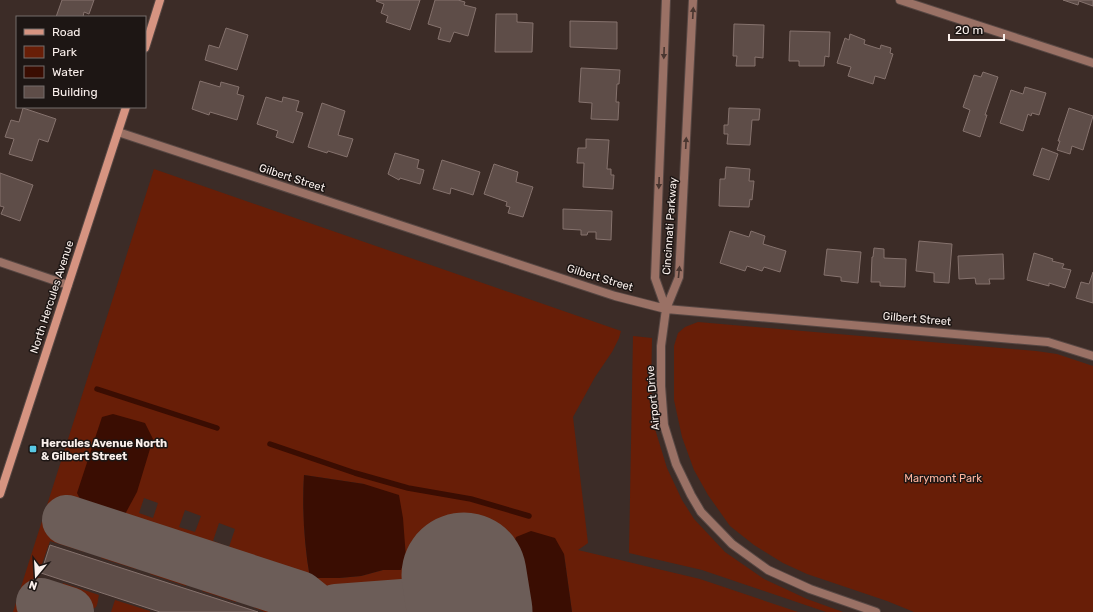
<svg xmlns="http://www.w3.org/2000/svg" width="1093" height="612" font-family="Rubik,sans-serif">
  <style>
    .green { fill: #681e07; fill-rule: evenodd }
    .water { fill: #3a0d02 }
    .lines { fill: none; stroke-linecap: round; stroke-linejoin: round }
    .stream { stroke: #3a0d02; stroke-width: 5.5 }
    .taxiway { stroke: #6c5d58; stroke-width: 50 }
    .runway { stroke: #6c5d58; stroke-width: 125 }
    .building { fill: #5e4d48; stroke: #85726d }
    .street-casing { stroke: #574743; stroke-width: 10 }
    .secondary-casing { stroke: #574743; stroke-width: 10 }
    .street { stroke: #9a7165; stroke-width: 8 }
    .secondary { stroke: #d69481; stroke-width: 8 }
    .oneway { fill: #493630 }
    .poi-dot { fill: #59c8e4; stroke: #1d1614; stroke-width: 1.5 }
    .labels { text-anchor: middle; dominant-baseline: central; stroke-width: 3; stroke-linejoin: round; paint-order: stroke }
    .street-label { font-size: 11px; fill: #faf0ec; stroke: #1d1614 }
    .poi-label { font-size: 11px; font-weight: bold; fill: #faf0ec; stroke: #1d1614; text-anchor: start }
    .park-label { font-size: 11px; fill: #feb49e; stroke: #1d1614 }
  </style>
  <rect width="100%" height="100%" fill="#3c2c27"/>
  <path class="green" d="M154 169 621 331 619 338 612 352 595 377 573 417 588 543 578 550 700 579 798 612H572L564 554 512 548 520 612H503L497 569 318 592 306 590 67 512 62 529 85 536 88 541 85 552 50 541 41 567 38 566 35 576 49 581 44 596 34 601 33 604 38 612H13ZM304 475 364 484 401 570H383L361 576 339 578H310C304 544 302 508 304 475ZM144 498 158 503 153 518 139 513ZM185 510 201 516 195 532 179 527ZM219 523 235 529 229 547 213 541Z
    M698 322 1036 351 1057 354 1093 366V612H914L887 601 807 574 783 563 754 545 730 526 708 495 694 470 682 437 674 400V346L678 333 685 327Z
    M633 336 652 338 651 388 655 429 667 468 682 500 694 519 725 552 764 579 807 599 843 612H826L702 570 629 553Z
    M110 544 136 552C141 557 138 563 136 569L101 558 103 549Z
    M158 560 185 569 189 572 186 586 150 574 154 563Z
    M209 577 237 585 240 591 236 602 202 591 205 581Z
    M63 583 99 595C98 598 98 604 96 607 90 612 66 603 60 599V593Z
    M262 594 299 605 305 609 306 612H265L253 607 257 596Z
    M115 600 150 611V612H111Z"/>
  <path class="water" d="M113 414 145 423 153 439 137 492 123 518H106L84 507 77 493 102 417Z
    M304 475 364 484 399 495 403 518 406 558 401 570H383L361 576 339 578H310C304 544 302 508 304 475Z
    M531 531 555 538 564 554 572 612H520L512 548 516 537Z"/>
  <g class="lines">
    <path class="stream" d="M97 389 217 428
      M270 444 355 473 408 488 471 499 529 516"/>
    <path class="taxiway" d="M67 520 300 596 320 612
      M41 603 69 612
      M337 612 336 609 403 604H423L444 612"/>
    <path class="runway" d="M464 575 470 612"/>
  </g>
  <path class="building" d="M62 0H94L89 14 84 12 83 17H56Z
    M377 0H420L410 30 386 22 388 16 381 13 384 4 376 1Z
    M435 0H458L465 2 464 5 476 8 468 36 454 32 450 42 438 39 441 28 428 24Z
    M1063 0H1093V6L1079 1 1078 5Z
    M496 14H517V22L533 23 532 52H495Z
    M570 21 617 22V49L570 47Z
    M734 24 764 25 763 58 755 57V66H736L737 56H733Z
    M226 28 248 35 237 70 205 60 209 45 219 48Z
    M790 31 830 32 829 57 825 56 824 66H799V61H789Z
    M850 34 865 40 864 44 880 49 881 45 891 48 890 53 893 54 885 79 875 76 873 84 848 76 851 67 837 63 845 38 849 40Z
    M581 68 620 70 619 84H617L616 102H619L618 120 591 119 592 103 579 102Z
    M983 72 998 77 985 115H987L980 137 963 131 970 110 963 107 974 75 981 77Z
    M200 81 220 87 221 82 239 87 237 94 244 96 237 120 210 112 209 115 192 109Z
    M1025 87 1046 93 1039 115 1032 113 1031 116 1028 114 1023 131 1000 123 1011 90 1023 94Z
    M266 97 282 102 283 97 299 101 296 111 303 113 293 143 276 137 278 131 257 124Z
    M322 103 345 111 338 135 353 139 347 157 328 151 327 153 308 147Z
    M23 108 56 119 48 142 39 139 32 161 9 154 14 139 5 137 11 120 19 122Z
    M729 108 760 109 759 120H752L750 145 727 144 728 134H724V125H728Z
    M1069 108 1093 116 1083 150 1072 146 1070 154 1057 150 1060 141H1058Z
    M586 139 609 140 607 169H611V175H614L613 189 583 187 584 163H577L578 148H586Z
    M1042 148 1058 154 1049 180 1033 175Z
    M395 153 419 160 417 168 424 170 420 184 400 178 399 180 388 174Z
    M442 160 480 172 473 195 451 188 450 194 433 189Z
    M494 164 518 172 516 182 533 187 523 217 508 213 510 207 506 206 507 202 484 194Z
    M726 167 750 169 749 181H754L752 200 750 199 749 207 719 206 720 179H725Z
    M0 173 33 185 20 221 1 214 4 207 0 206Z
    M563 209 612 211 611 240 596 239V232H588L587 235H581V230L563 229Z
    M730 231 749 237 751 231 765 236 763 244 786 251 780 272 764 267 762 271 747 266 745 271 720 263Z
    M919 241 952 244 949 283 934 282V273L916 271Z
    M874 248 884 249V258L906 259 905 287 880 286V282H871L872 257H873Z
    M827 249 861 252 858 283 841 281V277L824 275Z
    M1034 253 1053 259 1052 261 1064 264 1062 268 1071 270 1065 288 1049 283V286L1027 280Z
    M1003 254 1004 279H989L990 284H976L975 278 959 279 958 256Z
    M1093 272V303L1076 298 1081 282 1089 284Z
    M50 545 258 612H160L41 573Z"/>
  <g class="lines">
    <g class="street-casing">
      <path id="street" d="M693 0 679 277 666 309 661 346V386L664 425 676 464 691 495 701 512 732 544 768 570 810 589 876 612
        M900 0 1093 63
        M118 132 615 296 666 309 1048 342 1093 356
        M0 262 68 285
        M666 309 655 278 666 0"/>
    </g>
    <g class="secondary-casing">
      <path id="secondary" d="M145 48 160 0
        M0 494 126 107"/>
    </g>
    <use href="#street" class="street"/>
    <use href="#secondary" class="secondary"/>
  </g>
  <defs><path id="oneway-solid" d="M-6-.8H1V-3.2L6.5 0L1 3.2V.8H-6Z"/></defs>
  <g class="oneway">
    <use href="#oneway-solid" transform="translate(693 13) rotate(-87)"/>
    <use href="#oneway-solid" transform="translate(664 53) rotate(92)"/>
    <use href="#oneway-solid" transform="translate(686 143) rotate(-87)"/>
    <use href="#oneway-solid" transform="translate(659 183) rotate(92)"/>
    <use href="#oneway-solid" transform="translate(679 272) rotate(-84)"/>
  </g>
  <rect class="poi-dot" x="29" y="445" width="8" height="8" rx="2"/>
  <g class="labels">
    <g class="street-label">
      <text transform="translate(292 178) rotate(18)">Gilbert Street</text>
      <text transform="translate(670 226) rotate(-86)">Cincinnati Parkway</text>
      <text transform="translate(600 278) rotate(17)">Gilbert Street</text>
      <text transform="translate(52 297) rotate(-72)">North Hercules Avenue</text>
      <text transform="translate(917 319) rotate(5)">Gilbert Street</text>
      <text transform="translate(653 398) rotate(-95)">Airport Drive</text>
    </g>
    <g class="poi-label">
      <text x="41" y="443">Hercules Avenue North<tspan x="41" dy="13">&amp; Gilbert Street</tspan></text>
    </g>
    <g class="park-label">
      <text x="943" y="478">Marymont Park</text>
    </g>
  </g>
  <rect x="16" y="16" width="130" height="92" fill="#1d1614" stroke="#756d6a"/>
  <rect x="24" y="29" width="20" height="6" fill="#d69481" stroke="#756d6a"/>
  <text x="52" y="36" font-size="12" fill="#faf0ec">Road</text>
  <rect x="24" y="46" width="20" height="12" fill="#681e07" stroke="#756d6a"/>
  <text x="52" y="56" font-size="12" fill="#faf0ec">Park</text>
  <rect x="24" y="66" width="20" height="12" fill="#3a0d02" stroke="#756d6a"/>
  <text x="52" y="76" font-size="12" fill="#faf0ec">Water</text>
  <rect x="24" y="86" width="20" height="12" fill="#5e4d48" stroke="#756d6a"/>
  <text x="52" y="96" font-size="12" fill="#faf0ec">Building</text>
  <g transform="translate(36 576) rotate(198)" stroke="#1d1614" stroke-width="3" paint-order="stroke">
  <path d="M0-3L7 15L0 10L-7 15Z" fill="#faf0ec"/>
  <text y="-6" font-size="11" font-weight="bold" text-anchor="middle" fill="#faf0ec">N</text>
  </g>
  <path d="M949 34v6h55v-6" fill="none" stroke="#faf0ec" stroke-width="2"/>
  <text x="955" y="34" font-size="12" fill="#faf0ec" stroke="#1d1614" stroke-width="3" paint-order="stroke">20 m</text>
</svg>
